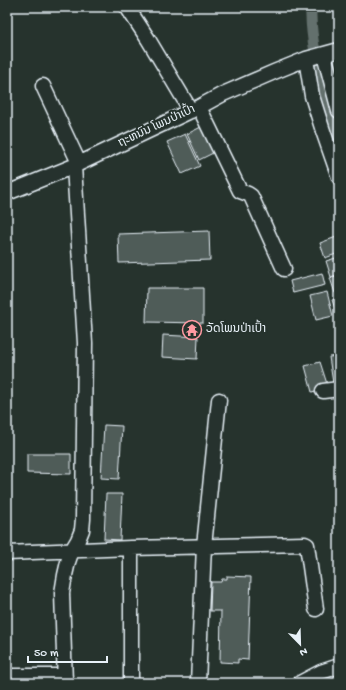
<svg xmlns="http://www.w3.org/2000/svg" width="346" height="690" font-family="'Gochi Hand','Noto Sans Lao',sans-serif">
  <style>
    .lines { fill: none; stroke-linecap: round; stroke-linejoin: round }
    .canal { stroke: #636f6d; stroke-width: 11 }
    .building { fill: #505c59; stroke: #e8f1f8 }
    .minor-casing { stroke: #e8f1f8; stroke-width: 17 }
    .minor { stroke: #26332d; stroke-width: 14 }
    .labels { text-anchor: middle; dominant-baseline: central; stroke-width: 4; stroke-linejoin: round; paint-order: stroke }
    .street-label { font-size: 12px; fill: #e8f1f8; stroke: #26332d }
    .poi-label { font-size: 12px; fill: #e8f1f8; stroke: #26332d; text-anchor: start }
  </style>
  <rect width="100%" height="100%" fill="#26332d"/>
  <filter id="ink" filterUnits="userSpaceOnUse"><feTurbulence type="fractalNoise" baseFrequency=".025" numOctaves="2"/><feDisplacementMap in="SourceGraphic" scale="8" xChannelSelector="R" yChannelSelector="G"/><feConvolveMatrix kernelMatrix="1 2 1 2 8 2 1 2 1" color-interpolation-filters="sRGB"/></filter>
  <g filter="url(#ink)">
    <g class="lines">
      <path class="canal" d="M311 7C310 34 316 61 323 87 328 105 332 123 339 141"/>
    </g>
    <path class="building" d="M203 126 215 152 199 160 187 134Z
      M185 134 200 166 182 174 167 142Z
      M209 231 210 260 119 263 118 234Z
      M339 236V253L325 258 320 243Z
      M339 257V274L331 277 326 261Z
      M322 273 325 285 293 293 290 281Z
      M339 275V292L335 293 330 278Z
      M147 288H203V323L146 322Z
      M327 292 333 316 316 320 310 296Z
      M339 297V321L332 300Z
      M163 335 198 337 197 359 162 357Z
      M339 356V382L333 383 329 357Z
      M320 362 328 387 312 392 305 366Z
      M104 425 122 426 119 479 101 478Z
      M27 454H71V474L27 473Z
      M106 494H122L120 540 104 539Z
      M227 576 251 577 248 660 238 659V663L220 662 221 611H210L211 582H221L222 579H227Z"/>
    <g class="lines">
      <g class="minor-casing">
        <path id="minor" d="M127 7 148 39 191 111
          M324 54 339 111
          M306 59 312 96 323 131 339 177
          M43 86 79 163
          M199 107 240 191 248 194 251 196 284 269
          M7 193 74 166 199 107 223 94 274 72 306 59 339 50
          M323 391 339 389
          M7 553 131 548 305 544 307 545 316 609
          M7 676H65
          M65 683 62 593 65 575 68 562 72 550 78 540 82 530 83 519 85 343 74 166
          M131 683V548
          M198 683 204 546 219 400
          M300 683 321 672 339 666"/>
      </g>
      <use href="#minor" class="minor"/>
    </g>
  </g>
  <defs>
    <g id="temple-ring" transform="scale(1)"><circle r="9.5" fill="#26332d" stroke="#ff9aa2" stroke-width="1.5"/><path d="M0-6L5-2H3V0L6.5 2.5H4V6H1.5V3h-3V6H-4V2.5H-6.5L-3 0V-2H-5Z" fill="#ff9aa2"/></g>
  </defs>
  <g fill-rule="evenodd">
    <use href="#temple-ring" x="192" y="330"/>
  </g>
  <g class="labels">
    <g class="street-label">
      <text transform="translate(157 127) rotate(-25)">ຖະຫນົນ ໂພນປ່າເປົ້າ</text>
    </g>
    <g class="poi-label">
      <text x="206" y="330">ວັດໂພນປ່າເປົ້າ</text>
    </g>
  </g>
  <rect width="346" height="690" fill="none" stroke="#26332d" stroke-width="24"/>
  <rect x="12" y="12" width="322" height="666" fill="none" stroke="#e8f1f8" stroke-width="1.5" filter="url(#ink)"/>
  <g transform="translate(300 644) rotate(157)" stroke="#26332d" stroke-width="3" paint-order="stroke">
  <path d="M0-3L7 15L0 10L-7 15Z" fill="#e8f1f8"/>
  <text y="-6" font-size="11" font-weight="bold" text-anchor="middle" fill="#e8f1f8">N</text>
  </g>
  <path d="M28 656v6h79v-6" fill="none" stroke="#e8f1f8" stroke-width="2"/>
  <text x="34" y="656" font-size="12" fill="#e8f1f8" stroke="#26332d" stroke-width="3" paint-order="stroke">50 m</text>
</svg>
